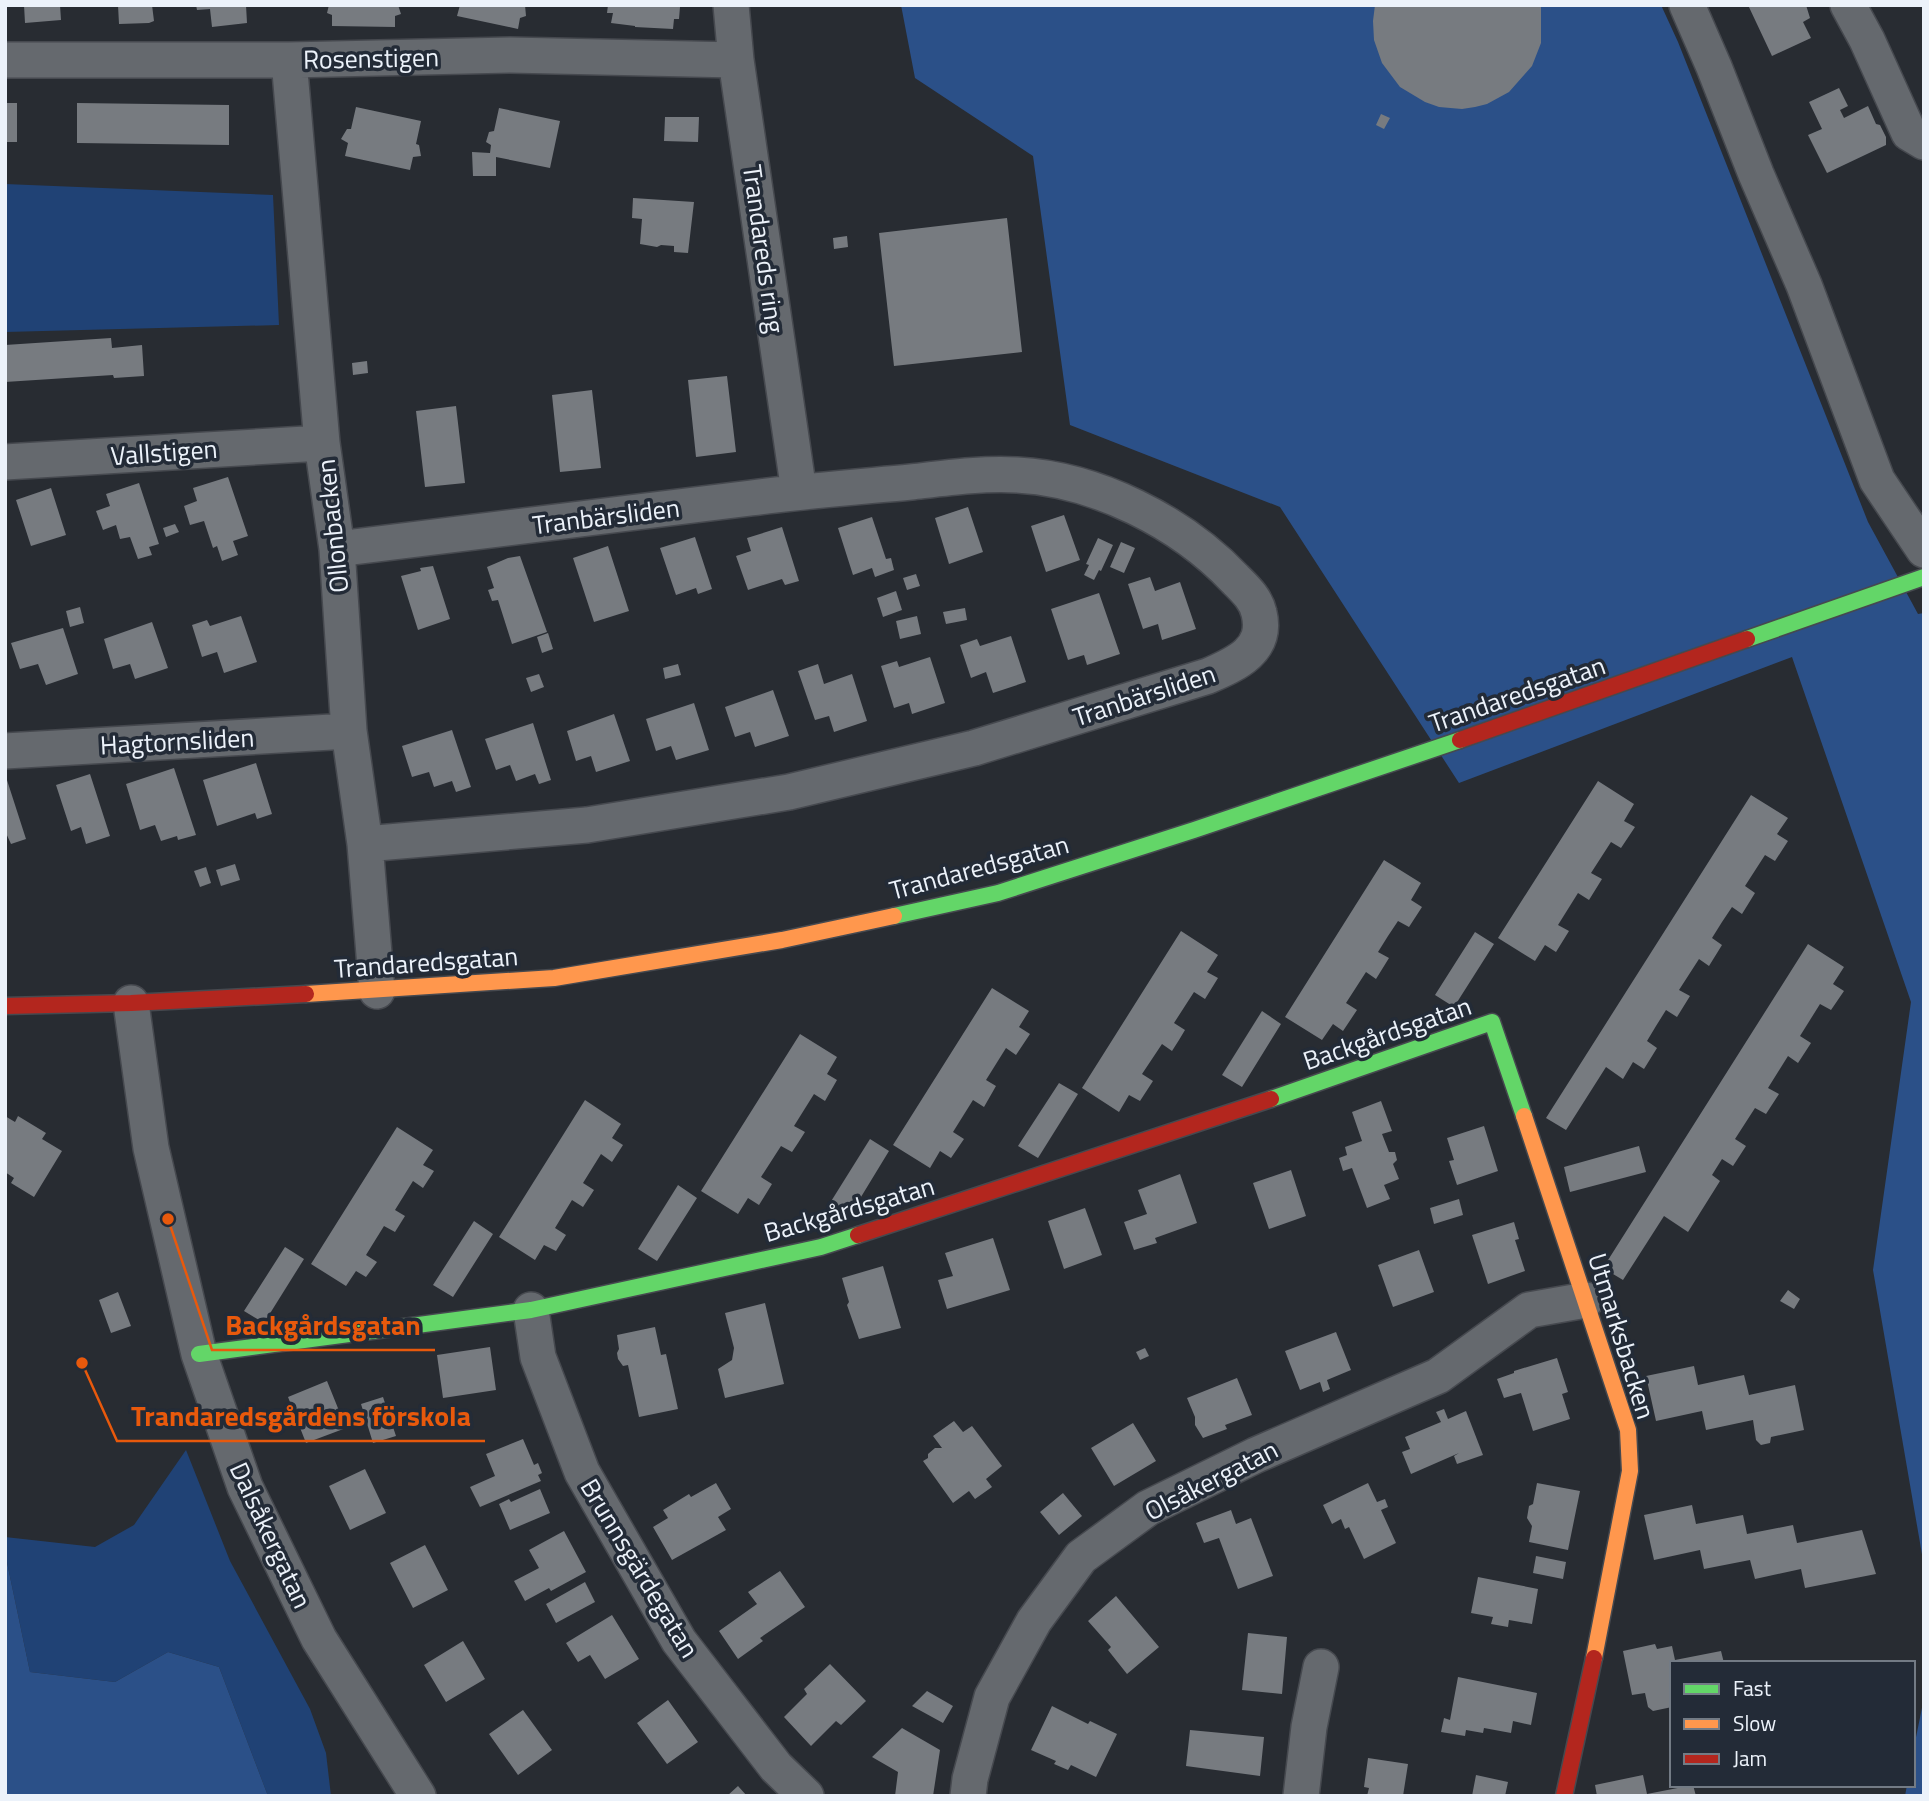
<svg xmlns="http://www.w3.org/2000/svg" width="1929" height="1801" font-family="'Titillium Web',sans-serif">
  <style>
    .green { fill: #204275 }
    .forest { fill: #2b5088 }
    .building { fill: #777b80 }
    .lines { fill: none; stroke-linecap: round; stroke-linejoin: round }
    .street-casing { stroke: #46494f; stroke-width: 38 }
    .fast-casing { stroke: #46494f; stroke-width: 19 }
    .slow-casing { stroke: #46494f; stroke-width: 19 }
    .jam-casing { stroke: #46494f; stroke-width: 19 }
    .street { stroke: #65696e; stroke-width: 35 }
    .fast { stroke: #63d668; stroke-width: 16 }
    .slow { stroke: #ff974d; stroke-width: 16 }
    .jam { stroke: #b3261e; stroke-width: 16 }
    .labels { text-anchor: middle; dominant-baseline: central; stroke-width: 7; stroke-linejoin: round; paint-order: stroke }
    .street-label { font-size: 26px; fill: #ecf2fa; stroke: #232b37 }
    .leader { fill: none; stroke: #e8590c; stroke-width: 2.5 }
    .callout-dot { fill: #e8590c; stroke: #232b37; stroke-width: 2.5 }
    .callout-label { font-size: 28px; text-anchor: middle; font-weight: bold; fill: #e8590c; stroke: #232b37; stroke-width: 7; stroke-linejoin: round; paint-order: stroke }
  </style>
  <rect width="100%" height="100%" fill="#282c32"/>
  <path class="green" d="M5 184 273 195 279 325 5 332Z
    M186 1450 230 1561 310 1709 326 1753 331 1796H268L219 1667 168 1652 115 1682 30 1672 5 1553V1537L95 1547 134 1525Z"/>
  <path class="forest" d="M901 5H1661L1678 42 1868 522 1918 614 1924 613V1566L1873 1270 1911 1002 1792 657 1459 783 1280 507 1070 425 1033 156 915 78Z
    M5 1553 30 1672 115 1682 168 1652 219 1667 268 1796H5Z
    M1924 1698V1796H1905L1907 1785H1913V1752Z"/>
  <path class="building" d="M24 5H60L61 20 25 23Z
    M118 5H152L154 21 149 23 119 24Z
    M196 5H246L247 23 212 27 210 9 197 10Z
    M329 5H398L401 14 395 16V27L332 26V15L327 13Z
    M460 5H525L526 16 520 18 518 29 457 16Z
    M608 5H675L680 7 679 19H674L673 29 635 27V26L611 23 613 13H607Z
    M1375 5H1541V43L1532 66 1509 92 1487 104 1475 107 1462 109 1439 107 1425 102 1400 87 1382 63 1374 40 1373 21Z
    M1748 5H1806L1810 18 1803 22 1811 38 1772 56Z
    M1839 88 1848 106 1840 110 1844 118 1868 106 1876 124 1880 125 1886 137V145L1827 173 1808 135 1822 129 1809 102Z
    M5 103H17V142H5Z
    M77 103 229 105V145L77 143Z
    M356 107 421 121 416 144 419 145 421 156 413 157 410 170 345 156 348 143 341 139 347 129H351Z
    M499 108 560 121 550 168 496 157V176H473L472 152 490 153 491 145 486 142 489 132 494 131Z
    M1381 114 1390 118 1384 129 1376 125Z
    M665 117H699L698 142 664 141Z
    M633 198 694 202 688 253 674 252V246L661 245 657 247 640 244 642 219 632 218Z
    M1007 218 1022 352 894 366 879 233Z
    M847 236 848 247 834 249 833 238Z
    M111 338 112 348 142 345 144 376 114 378 113 375 5 382V345Z
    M367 361 368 373 353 375 352 363Z
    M727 376 736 452 696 457 688 380Z
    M592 390 601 468 560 472 552 395Z
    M456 406 465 483 425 487 416 411Z
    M228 477 248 536 233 541 238 555 222 561 217 546 213 548 204 521 190 525 184 506 197 501 193 488Z
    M139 483 159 544 149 547 152 555 138 559 130 537 120 539 116 525 103 530 96 511 110 506 106 494Z
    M51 488 66 535 31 546 16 500Z
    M968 507 983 552 949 564 935 518Z
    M1064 515 1080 560 1046 572 1031 526Z
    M872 517 886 559 891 558 894 570 875 577 872 568 853 575 838 528Z
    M175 524 179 532 166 537 163 528Z
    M782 527 799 581 785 585 782 579 748 590 736 556 751 551 747 538Z
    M695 537 712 589 698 594 696 588 676 595 660 548Z
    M1098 538 1113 545 1101 571 1099 570 1094 580 1084 575 1089 565 1086 564Z
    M1121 542 1135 548 1124 573 1110 567Z
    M608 546 629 611 594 622 573 558Z
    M520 556 547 632 512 644 498 600 492 601 488 590 494 588 487 567 508 558Z
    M433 566 450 619 418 630 401 576 421 571 420 568Z
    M916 574 920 586 907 590 903 578Z
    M1150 577 1155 591 1180 582 1196 629 1162 640 1158 624 1143 629 1128 584Z
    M896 591 902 610 883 617 877 598Z
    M1099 593 1120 654 1087 665 1084 655 1068 660 1051 609Z
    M80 607 84 623 70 627 66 611Z
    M965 608 967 620 946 624 943 612Z
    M241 616 257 662 224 673 217 652 202 657 192 625 207 620 210 626Z
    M917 616 921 634 900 639 896 621Z
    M152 622 168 668 135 679 130 664 113 669 104 639Z
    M63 628 78 674 46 685 38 664 20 669 11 643Z
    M548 633 553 649 542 653 537 637Z
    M1011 636 1026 682 993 693 986 672 971 678 960 645 977 639 980 646Z
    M930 657 945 703 912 714 909 703 894 708 881 666 897 661 899 667Z
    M678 664 681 675 665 679 663 668Z
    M818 664 824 684 852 674 867 721 834 732 829 716 815 720 798 671Z
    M539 674 544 687 531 692 526 678Z
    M773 690 789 736 755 747 750 732 735 737 725 707Z
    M694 703 709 750 676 760 671 746 656 751 646 719Z
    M614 714 630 761 596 772 591 756 576 761 567 731Z
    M533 723 551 780 539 784 535 774 516 781 510 765 496 770 485 739Z
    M452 730 471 787 456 792 452 781 434 787 429 772 412 777 402 746Z
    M256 763 272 814 257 819 255 813 217 826 203 780Z
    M174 768 196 835 178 840 177 836 161 841 155 825 140 830 126 784Z
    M90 774 110 836 86 844 81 827 71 831 56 785Z
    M6 777 26 839 11 844 5 831Z
    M1598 781 1634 804 1624 821 1635 827 1621 848 1611 842 1591 873 1602 879 1589 900 1578 893 1558 925 1569 931 1556 952 1545 945 1535 961 1498 938Z
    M1751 795 1788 818 1777 834 1788 841 1775 861 1765 855 1745 886 1755 893 1742 914 1732 907 1722 922 1712 938 1722 945 1709 966 1699 959 1679 990 1690 996 1677 1017 1666 1010 1656 1026 1647 1041 1657 1048 1644 1069 1633 1062 1623 1079 1606 1067 1566 1130 1546 1118Z
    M1384 860 1421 883 1411 900 1422 907 1409 927 1398 921 1388 936 1378 952 1389 958 1376 979 1366 972 1346 1003 1357 1010 1343 1031 1333 1024 1322 1040 1285 1017Z
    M235 864 240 880 221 886 216 870Z
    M206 867 211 883 200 887 194 871Z
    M1181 931 1218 955 1207 972 1218 978 1205 999 1194 992 1174 1023 1185 1030 1179 1040 1172 1051 1162 1044 1142 1074 1153 1081 1140 1101 1129 1095 1119 1112 1082 1088Z
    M1475 932 1494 944 1454 1007 1435 995Z
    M1808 944 1844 967 1833 984 1844 991 1831 1010 1820 1004 1800 1036 1811 1043 1798 1063 1788 1056 1768 1088 1779 1094 1766 1114 1755 1108 1735 1139 1746 1146 1733 1166 1722 1159 1712 1175 1720 1181 1688 1232 1664 1216 1623 1280 1603 1268Z
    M992 988 1029 1011 1019 1027 1030 1034 1016 1055 1006 1048 986 1080 996 1086 984 1107 973 1100 953 1132 964 1139 951 1158 940 1151 930 1168 893 1145Z
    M1262 1011 1281 1024 1242 1087 1222 1075Z
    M800 1034 837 1057 827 1074 837 1080 825 1101 814 1094 794 1126 805 1132 798 1143 792 1152 781 1146 761 1177 772 1184 759 1205 748 1198 738 1214 701 1191Z
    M1059 1083 1078 1094 1038 1158 1018 1146Z
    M585 1100 621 1124 612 1138 623 1145 612 1162 601 1154 583 1183 594 1190 583 1207 572 1200 555 1228 566 1235 556 1251 544 1245 535 1260 499 1237Z
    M1381 1101 1392 1131 1382 1134 1389 1152H1395L1397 1160 1393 1164 1399 1179 1384 1185 1390 1199 1367 1208 1352 1168 1343 1171 1339 1158 1347 1155 1345 1147 1362 1141 1352 1112Z
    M5 1116 15 1122 18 1116 46 1133 42 1139 62 1151 34 1197 11 1183 14 1178 5 1172Z
    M1484 1126 1498 1171 1457 1185 1449 1161 1454 1160 1447 1138Z
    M397 1127 433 1150 423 1165 434 1171 423 1188 413 1181 395 1210 405 1216 395 1232 384 1226 366 1255 377 1262 366 1277 356 1271 346 1286 311 1264Z
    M870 1139 889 1151 850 1215 830 1203Z
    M1639 1146 1646 1172 1570 1192 1564 1167Z
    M1291 1170 1306 1216 1269 1229 1253 1183Z
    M1180 1174 1197 1223 1155 1238 1157 1243 1134 1250 1124 1222 1147 1214 1138 1190Z
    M678 1185 697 1198 657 1261 638 1249Z
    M1459 1199 1463 1215 1434 1224 1430 1208Z
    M1085 1208 1102 1255 1064 1269 1048 1221Z
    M474 1221 493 1234 453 1297 433 1285Z
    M1514 1222 1519 1239 1515 1240 1525 1271 1488 1284 1472 1235Z
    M993 1238 1010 1290 947 1309 938 1280 953 1276 945 1253Z
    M285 1247 304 1259 264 1323 244 1311Z
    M1419 1250 1434 1292 1393 1307 1378 1265Z
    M883 1266 901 1328 859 1339 847 1305 849 1302 842 1278Z
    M1788 1290 1800 1299 1794 1309 1780 1301Z
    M118 1292 131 1326 111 1333 99 1300Z
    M765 1303 784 1384 725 1398 718 1369 732 1360 734 1348 725 1313Z
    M655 1327 661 1355 666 1354 678 1409 639 1417 628 1365 623 1366 618 1359 617 1353 619 1349 617 1335Z
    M1336 1332 1351 1370 1327 1380 1330 1389 1323 1392 1320 1382 1300 1390 1285 1351Z
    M490 1347 496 1390 443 1398 437 1355Z
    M1145 1348 1149 1356 1140 1360 1136 1352Z
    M1557 1358 1568 1392 1562 1394 1570 1419 1533 1431 1521 1393 1504 1398 1497 1379 1514 1373V1371Z
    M1694 1366 1698 1385 1744 1375 1749 1395 1795 1385 1804 1430 1771 1437 1770 1443 1761 1445 1756 1440 1753 1420 1706 1430 1702 1411 1656 1421 1646 1376Z
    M1237 1378 1252 1415 1225 1425 1227 1429 1203 1438 1195 1425V1417L1187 1398Z
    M327 1381 346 1428 306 1443 288 1397Z
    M383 1397 396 1436 373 1443 361 1404Z
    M1444 1409 1448 1419 1466 1411 1483 1455 1457 1464 1454 1456 1459 1453 1411 1474 1402 1452 1410 1449 1405 1437 1441 1422 1436 1412Z
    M954 1421 963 1432 972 1426 1002 1466 986 1479 992 1487 975 1499 969 1491 953 1503 923 1461 928 1458V1454L935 1448H942L933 1436Z
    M1133 1423 1156 1461 1114 1486 1091 1448Z
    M523 1439 534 1465 538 1463 542 1473 538 1475 541 1481 480 1507 470 1487 495 1476 486 1454Z
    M365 1469 386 1513 350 1530 329 1486Z
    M716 1483 731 1509 718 1517 726 1530 672 1560 653 1527 668 1518 663 1510 689 1494 691 1497Z
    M1368 1483 1377 1502 1385 1499 1388 1507 1381 1510 1396 1543 1364 1559 1349 1527 1345 1529 1341 1519 1332 1524 1323 1505Z
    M1537 1483 1580 1491 1568 1550 1529 1542 1532 1526 1527 1518 1529 1506 1533 1504Z
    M540 1489 550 1513 510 1530 499 1504 509 1499 511 1502Z
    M1063 1493 1082 1516 1059 1535 1040 1512Z
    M1692 1505 1696 1524 1743 1515 1747 1534 1793 1525 1797 1543 1862 1530 1876 1574 1805 1588 1801 1569 1755 1579 1750 1560 1704 1569 1700 1550 1654 1560 1644 1515Z
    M1231 1510 1236 1524 1251 1518 1273 1576 1238 1589 1219 1538 1204 1543 1196 1523Z
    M564 1531 586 1572 551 1591 549 1588 525 1601 514 1581 539 1568 529 1550Z
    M425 1545 448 1590 413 1608 390 1563Z
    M1536 1556 1566 1562 1563 1579 1533 1573Z
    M780 1571 805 1607 760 1638 763 1641 738 1659 719 1631 757 1604 748 1592Z
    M1478 1577 1538 1589 1532 1624 1509 1620 1508 1627 1491 1624 1493 1617 1471 1613Z
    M585 1582 595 1602 556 1623 546 1604Z
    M1116 1596 1159 1647 1127 1674 1108 1650 1111 1647 1088 1621Z
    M612 1615 639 1659 605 1679 590 1655 578 1662 566 1643Z
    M1248 1633 1287 1637 1282 1694 1242 1690Z
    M463 1641 485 1679 446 1702 424 1665Z
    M1655 1644 1657 1649 1672 1646 1675 1660 1721 1651 1724 1663H1672V1707L1653 1711 1648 1707 1645 1693 1632 1695 1623 1651Z
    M830 1664 866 1701 841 1725 836 1721 811 1746 784 1717 807 1694 804 1689Z
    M1458 1677 1537 1693 1531 1725 1513 1721 1511 1733 1484 1728 1483 1733 1466 1730 1465 1736 1441 1732 1444 1718 1450 1720Z
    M927 1691 953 1706 943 1723 912 1706Z
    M668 1700 698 1742 667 1764 637 1723Z
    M1052 1706 1088 1724 1090 1721 1117 1734 1096 1777 1071 1765 1068 1770 1054 1764 1056 1761 1031 1750Z
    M523 1710 552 1750 518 1775 489 1734Z
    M902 1728 940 1750 933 1796H895L898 1772 872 1757Z
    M1190 1730 1264 1737 1260 1776 1186 1766Z
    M1368 1758 1408 1764 1403 1796H1367L1369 1788 1364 1787Z
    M1476 1775 1508 1782 1505 1796H1472Z
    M1643 1775 1647 1794 1693 1785 1696 1796H1597L1595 1785Z
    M738 1786 747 1796H727Z"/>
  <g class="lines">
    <g class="street-casing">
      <path id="street" d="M731 5 736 60 799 492
        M1687 5 1714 67 1756 174 1804 285 1877 480 1924 550
        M1848 5 1867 40 1909 133 1924 142
        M5 60H289L510 55 736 60
        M289 60 322 443 337 549 349 731 365 844 377 991
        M5 462 322 443
        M337 549C475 532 613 515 751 498 804 491 857 487 911 482 946 478 982 473 1017 475 1096 479 1181 522 1235 579 1245 589 1256 599 1259 613 1268 650 1236 664 1208 676L974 748 789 792 587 825 365 844
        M5 751 349 731
        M131 1003 151 1148 199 1354 245 1487 319 1639 418 1796
        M531 1310 538 1357 582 1472 679 1641 776 1767 806 1796
        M968 1796 970 1779 992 1697 1034 1621 1081 1557 1148 1508 1256 1455 1438 1376 1529 1310 1586 1300
        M1301 1796 1309 1727 1321 1667"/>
    </g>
    <g class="fast-casing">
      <path id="fast" d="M1747 639 1924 577
        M894 916 998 893 1194 830 1460 740
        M1271 1099 1492 1022 1524 1116
        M199 1354 531 1310 821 1247 858 1235"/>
    </g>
    <g class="slow-casing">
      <path id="slow" d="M306 994 554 978 782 940 894 916
        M1524 1116 1628 1430 1630 1471 1594 1658"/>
    </g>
    <g class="jam-casing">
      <path id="jam" d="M1460 740 1747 639
        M5 1006 131 1003 306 994
        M858 1235 1271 1099
        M1564 1796 1594 1658"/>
    </g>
    <use href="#street" class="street"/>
    <use href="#fast" class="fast"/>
    <use href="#slow" class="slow"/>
    <use href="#jam" class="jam"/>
  </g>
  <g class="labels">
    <g class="street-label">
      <text transform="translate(371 58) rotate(-1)">Rosenstigen</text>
      <text transform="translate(764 249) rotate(82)">Trandareds ring</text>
      <text transform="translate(164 452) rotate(-4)">Vallstigen</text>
      <text transform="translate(606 516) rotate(-7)">Tranbärsliden</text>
      <text transform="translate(332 526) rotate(-96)">Ollonbacken</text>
      <text transform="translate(1517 694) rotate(-19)">Trandaredsgatan</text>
      <text transform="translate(1144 695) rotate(-18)">Tranbärsliden</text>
      <text transform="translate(177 741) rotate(-3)">Hagtornsliden</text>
      <text transform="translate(979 867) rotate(-15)">Trandaredsgatan</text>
      <text transform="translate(426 962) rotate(-4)">Trandaredsgatan</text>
      <text transform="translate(1387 1033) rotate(-19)">Backgårdsgatan</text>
      <text transform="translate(849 1209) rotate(-16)">Backgårdsgatan</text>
      <text transform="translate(1622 1336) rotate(73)">Utmarksbacken</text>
      <text transform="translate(1211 1480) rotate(-27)">Olsåkergatan</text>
      <text transform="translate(271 1535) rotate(65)">Dalsåkergatan</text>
      <text transform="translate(640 1568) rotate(59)">Brunnsgärdegatan</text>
    </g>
  </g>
  <path class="leader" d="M168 1219L212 1350H435M82 1363L117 1441H485"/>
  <g class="callout-dot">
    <circle cx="168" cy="1219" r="7"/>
    <circle cx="82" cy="1363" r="7"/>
  </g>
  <g class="callout-label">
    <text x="323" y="1335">Backgårdsgatan</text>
    <text x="301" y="1426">Trandaredsgårdens förskola</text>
  </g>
  <rect width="1929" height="1801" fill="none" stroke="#ecf2fa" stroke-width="14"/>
  <rect x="1670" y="1661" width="245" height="126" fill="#232b37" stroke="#737b85" stroke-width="2"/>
  <rect x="1684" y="1684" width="35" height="10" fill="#63d668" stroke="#737b85" stroke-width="2"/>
  <text x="1733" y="1696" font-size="21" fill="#ecf2fa">Fast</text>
  <rect x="1684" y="1719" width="35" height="10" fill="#ff974d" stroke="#737b85" stroke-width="2"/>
  <text x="1733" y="1731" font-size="21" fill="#ecf2fa">Slow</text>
  <rect x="1684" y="1754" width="35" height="10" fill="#b3261e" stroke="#737b85" stroke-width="2"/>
  <text x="1733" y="1766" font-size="21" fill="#ecf2fa">Jam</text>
</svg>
